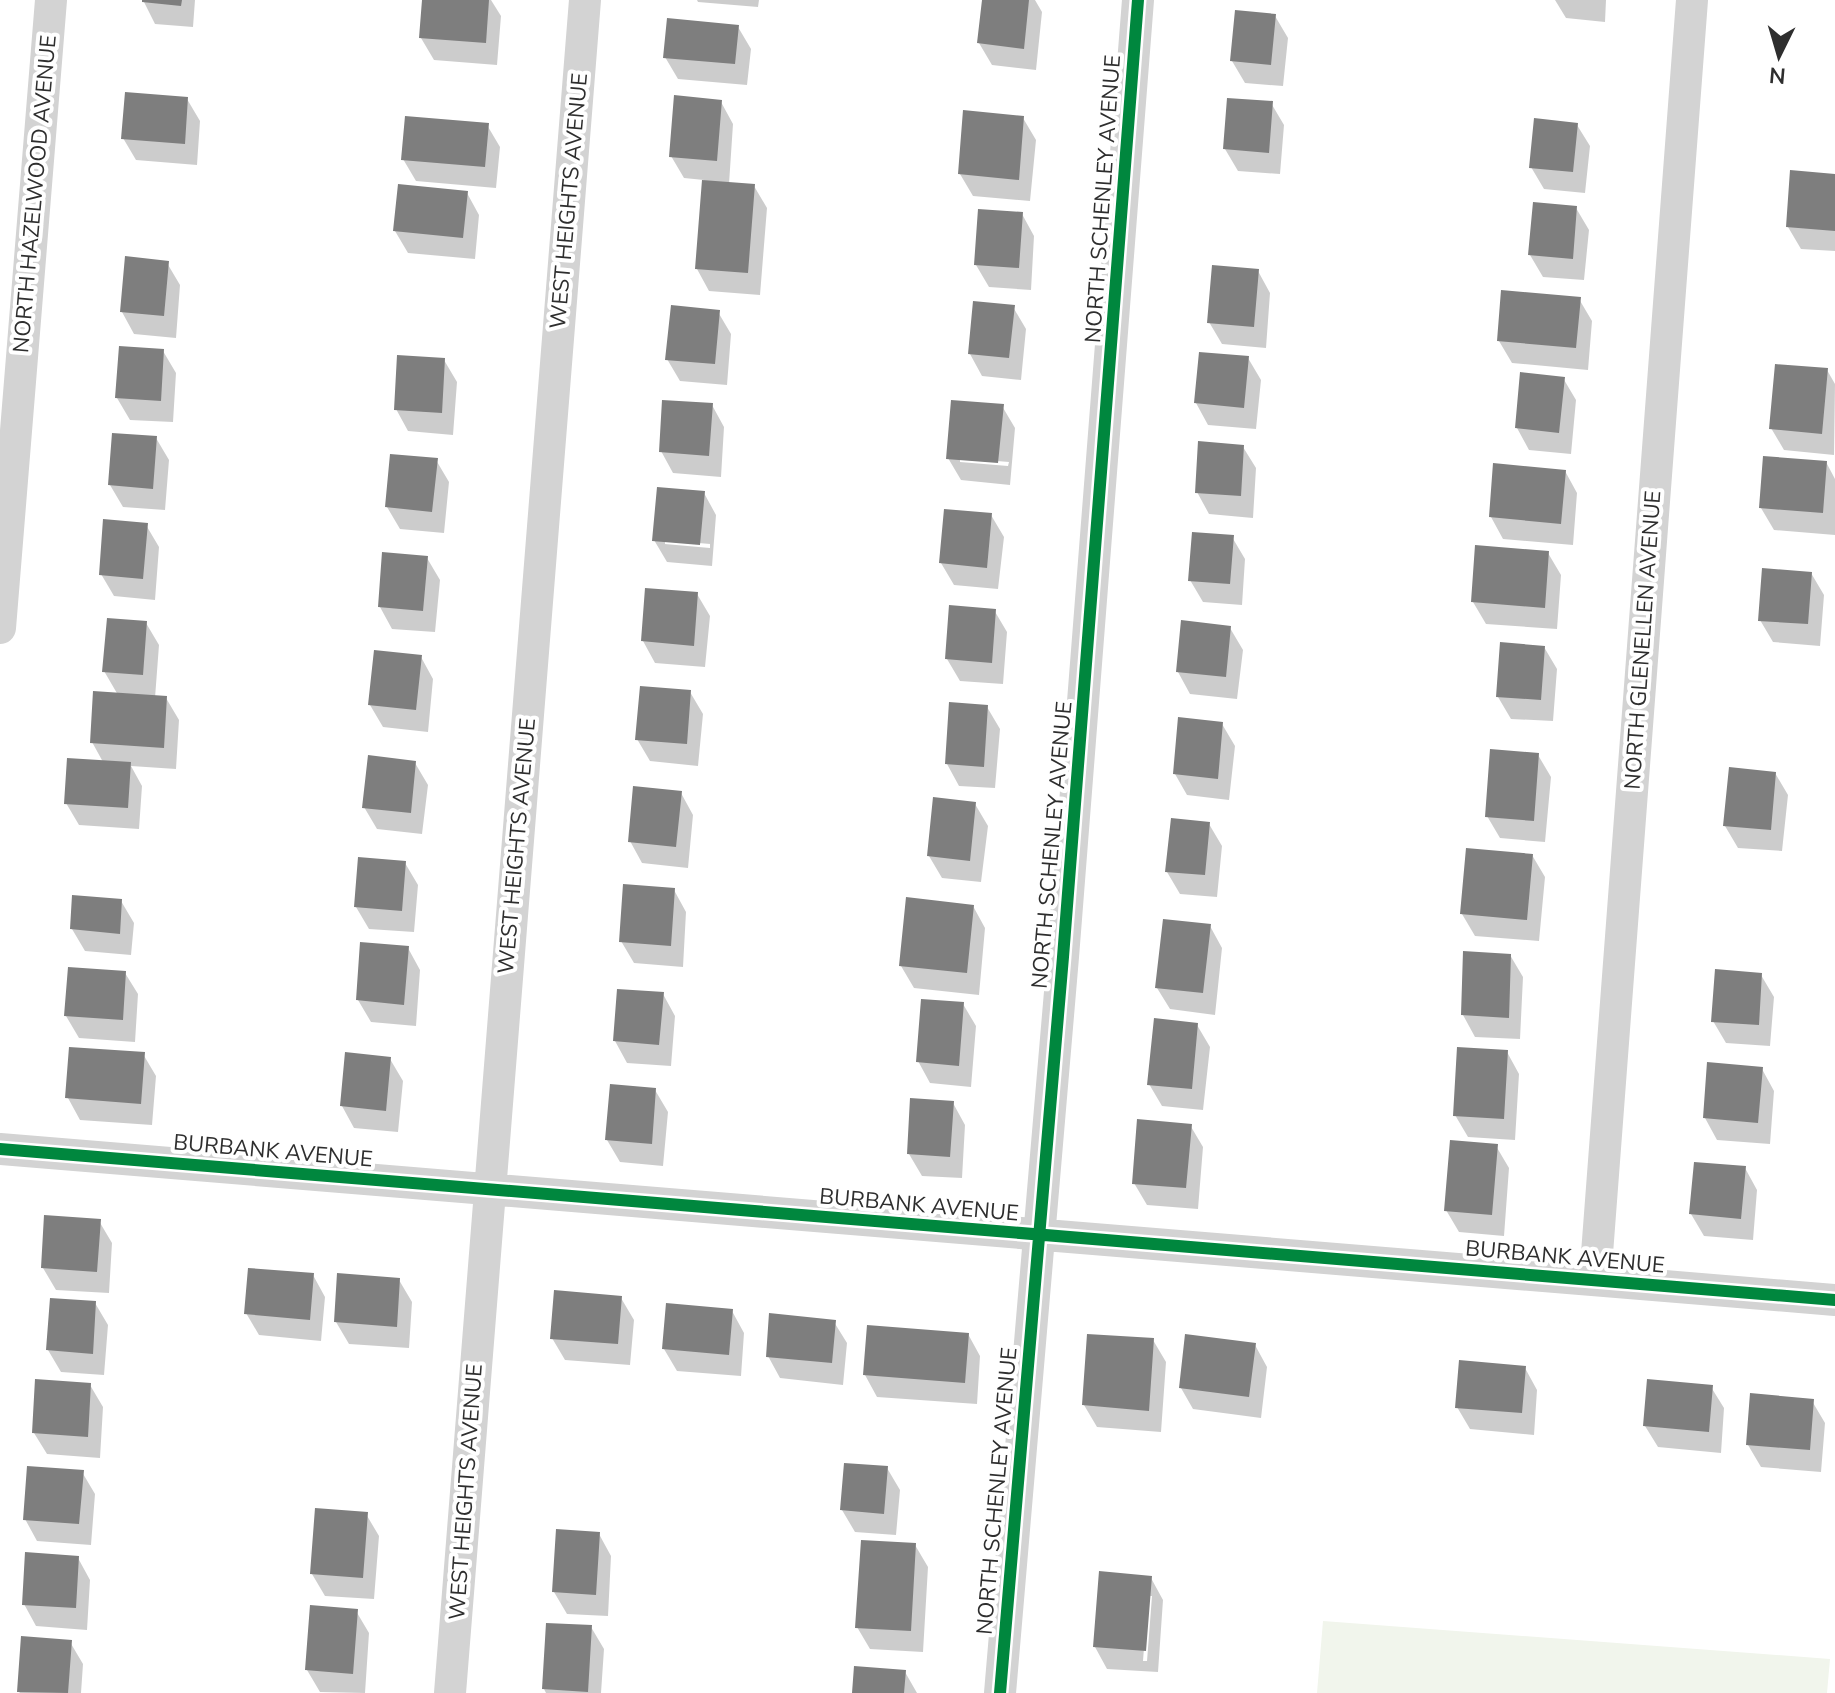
<svg xmlns="http://www.w3.org/2000/svg" width="1835" height="1693" font-family="'Nunito Sans',sans-serif">
  <style>
    .green { fill: #f1f5ec }
    .shadow { fill: #0003; fill-rule: evenodd }
    .building { fill: #7e7e7e }
    .lines { fill: none; stroke-linecap: round; stroke-linejoin: round }
    .minor { stroke: #d3d3d3; stroke-width: 32 }
    .cycleway-casing { stroke: #fff; stroke-width: 17 }
    .cycleway { stroke: #00873e; stroke-width: 12 }
    .labels { text-anchor: middle; dominant-baseline: central; stroke-width: 8; stroke-linejoin: round; paint-order: stroke }
    .street-label { font-size: 22px; fill: #2e2e2e; stroke: #fff }
  </style>
  <rect width="100%" height="100%" fill="#fff"/>
  <path class="green" d="M1323 1621 1830 1659 1827 1693H1317Z"/>
  <path class="shadow" d="M143 0H195L193 27 155 24Z
    M424 0H491L501 16 497 65 434 60 421 38Z
    M697 0H759L758 7 698 2Z
    M984 0H1035L1042 12 1036 70 992 65 979 43Z
    M1555 0H1606L1605 22 1566 18Z
    M1275 16 1288 38 1283 86 1245 83 1232 61Z
    M738 27 751 49 747 85 678 79 665 57Z
    M187 99 200 121 197 165 136 160 123 138Z
    M721 102 733 124 729 184 754 186 767 208 760 295 709 291 697 269 704 180 684 178 671 156Z
    M1271 103 1284 125 1280 174 1238 171 1225 149Z
    M1023 118 1036 140 1030 201 973 196 960 174Z
    M487 125 500 147 496 188 416 181 403 159Z
    M1577 125 1590 146 1585 193 1544 189 1531 167Z
    M1835 176V251L1801 249 1788 227Z
    M467 193 479 215 475 259 408 253 395 231Z
    M1576 208 1589 230 1584 280 1543 277 1530 255Z
    M1022 214 1034 236 1031 290 989 287 976 265Z
    M167 263 180 285 176 338 134 334 122 312Z
    M1258 271 1270 293 1266 348 1222 344 1209 322Z
    M1579 299 1592 321 1588 370 1512 363 1499 341Z
    M1013 307 1026 329 1021 380 982 376 970 354Z
    M718 312 731 334 727 385 680 381 667 359Z
    M163 351 176 373 173 422 130 420 117 398Z
    M1248 358 1261 380 1256 429 1208 425 1196 403Z
    M444 360 457 382 453 435 408 431 396 409Z
    M1827 370 1835 384 1834 455 1784 450 1771 428Z
    M1563 378 1576 400 1571 454 1529 450 1517 428Z
    M712 405 724 427 721 477 673 473 661 451Z
    M1002 406 1015 428 1010 485 961 480 948 458ZM960 458 1009 462 1008 466 960 462Z
    M156 438 169 460 165 510 123 507 110 485Z
    M1243 447 1256 468 1253 518 1209 514 1197 492Z
    M436 460 449 482 444 533 400 529 387 507Z
    M1826 462 1835 479V535L1774 530 1761 508Z
    M1565 471 1577 493 1573 545 1503 539 1491 517Z
    M704 493 716 515 712 566 667 562 654 540ZM665 540 710 544V548L665 544Z
    M991 515 1004 537 998 589 954 585 941 563Z
    M146 525 159 547 155 600 114 596 101 574Z
    M1232 537 1245 559 1242 605 1203 602 1190 580Z
    M1548 553 1561 575 1557 629 1486 624 1473 602Z
    M427 558 440 580 435 632 392 629 380 607Z
    M1811 573 1824 595 1820 646 1773 642 1760 620Z
    M697 594 710 616 705 667 655 663 643 641Z
    M994 610 1007 632 1003 684 960 681 947 659Z
    M146 623 159 645 155 698H166L179 720 176 769 131 766 142 786 139 829 79 825 66 803 103 762 92 742 118 695 104 671Z
    M1230 628 1243 650 1237 699 1190 694 1178 672Z
    M1544 647 1557 669 1553 721 1511 719 1498 697Z
    M421 657 433 679 428 732 383 727 370 705Z
    M690 692 703 714 698 766 650 761 637 739Z
    M987 707 1000 729 995 788 959 786 947 764Z
    M1222 724 1235 746 1229 800 1187 795 1175 774Z
    M1538 755 1551 777 1545 842 1500 838 1487 816Z
    M415 763 428 785 422 834 377 829 364 807Z
    M1775 773 1788 795 1782 851 1738 848 1725 826Z
    M681 793 693 815 688 868 642 863 630 841Z
    M975 804 988 826 981 882 942 878 929 856Z
    M1209 824 1222 846 1217 897 1180 894 1167 872Z
    M1532 855 1545 877 1539 941 1475 936 1462 914Z
    M405 863 418 885 414 932 369 929 356 907Z
    M674 890 686 912 683 967 634 963 621 941Z
    M121 901 134 923 131 955 85 951 72 929Z
    M973 906 985 928 979 995 914 988 901 966Z
    M1210 926 1222 948 1215 1015 1170 1009 1157 988Z
    M408 948 420 970 416 1026 371 1022 358 1000Z
    M1510 955 1523 977 1520 1039 1475 1037 1463 1015Z
    M125 973 138 994 135 1042 79 1038 66 1016Z
    M1761 975 1774 997 1770 1046 1726 1043 1713 1021Z
    M663 994 675 1016 671 1066 627 1063 615 1041Z
    M963 1004 976 1026 971 1087 930 1083 918 1061Z
    M1197 1025 1210 1047 1203 1110 1162 1106 1149 1084Z
    M1507 1052 1519 1074 1515 1140 1468 1137 1455 1115Z
    M143 1054 156 1076 152 1125 80 1120 68 1098Z
    M390 1059 403 1081 398 1132 354 1128 342 1106Z
    M1762 1069 1774 1091 1770 1144 1717 1140 1705 1118Z
    M655 1090 668 1112 663 1166 620 1162 607 1140Z
    M953 1103 965 1125 962 1178 922 1176 909 1154Z
    M1190 1125 1203 1147 1198 1209 1147 1205 1134 1183Z
    M1496 1146 1509 1168 1504 1236 1459 1232 1446 1210Z
    M1745 1168 1757 1190 1753 1240 1704 1236 1691 1214Z
    M99 1221 112 1243 109 1293 56 1290 43 1268Z
    M313 1275 325 1297 321 1341 259 1335 246 1313Z
    M399 1280 412 1302 409 1348 349 1344 336 1322Z
    M621 1298 634 1320 630 1365 565 1360 552 1338Z
    M95 1303 108 1325 104 1375 61 1372 48 1350Z
    M732 1311 744 1333 741 1376 677 1371 664 1349Z
    M834 1322 847 1343 843 1385 780 1378 768 1356Z
    M968 1334 980 1356 977 1404 877 1397 865 1375Z
    M1153 1340 1166 1362 1161 1432 1097 1427 1084 1405Z
    M1255 1345 1267 1367 1261 1418 1193 1409 1181 1388Z
    M1525 1368 1537 1390 1534 1435 1470 1429 1457 1407Z
    M90 1385 103 1407 100 1458 47 1454 34 1433Z
    M1711 1387 1724 1408 1721 1453 1658 1447 1645 1426Z
    M1812 1401 1825 1423 1821 1472 1761 1467 1748 1445Z
    M887 1468 900 1490 896 1535 855 1532 842 1510Z
    M82 1472 95 1494 91 1545 37 1541 25 1519Z
    M366 1514 379 1536 374 1599 325 1596 312 1574Z
    M599 1534 611 1556 608 1616 567 1614 554 1592Z
    M915 1545 928 1567 923 1652 870 1649 857 1627Z
    M78 1558 90 1580 87 1630 36 1626 24 1604Z
    M1151 1578 1163 1600 1158 1672 1107 1669 1095 1647ZM1148 1596H1152L1147 1661H1143Z
    M356 1611 369 1633 365 1693 320 1692 307 1670Z
    M591 1627 604 1649 601 1693H546L544 1689Z
    M70 1642 83 1664 81 1693H20L19 1692Z
    M905 1672 917 1693H854Z"/>
  <path class="building" d="M142 0H182L181 6 142 2Z
    M422 0H489L486 43 419 38Z
    M982 0H1029L1024 49 977 43Z
    M1235 10 1276 14 1271 65 1230 61Z
    M667 18 739 25 735 64 663 58Z
    M125 92 188 97 185 144 121 139Z
    M674 95 722 100 717 161 669 157Z
    M1227 98 1273 101 1269 153 1223 149Z
    M963 110 1024 116 1019 180 958 174Z
    M405 116 489 123 485 167 401 160Z
    M1534 118 1578 123 1573 172 1529 168Z
    M1790 170 1835 174V231L1786 227Z
    M702 180 755 184 748 273 695 269Z
    M398 184 468 191 463 238 393 231Z
    M1533 202 1577 206 1573 259 1528 255Z
    M978 209 1023 212 1019 268 974 265Z
    M125 256 169 261 164 316 120 312Z
    M1212 265 1259 269 1254 327 1207 323Z
    M1501 290 1581 297 1576 348 1497 341Z
    M973 301 1015 305 1009 358 968 354Z
    M671 305 720 310 715 364 665 360Z
    M119 346 164 349 161 401 115 398Z
    M1199 352 1249 356 1244 408 1194 403Z
    M397 355 445 358 442 413 394 410Z
    M1775 364 1828 368 1822 434 1769 429Z
    M1520 372 1565 377 1559 433 1515 428Z
    M662 400 713 403 709 456 659 452Z
    M951 400 1004 404 998 463 946 459Z
    M112 433 157 436 153 489 108 485Z
    M1198 441 1244 445 1241 496 1195 493Z
    M390 454 438 458 432 512 385 507Z
    M1763 456 1827 461 1823 513 1759 508Z
    M1493 463 1566 470 1561 524 1489 517Z
    M657 487 705 491 700 545 652 541Z
    M944 509 992 513 987 568 939 563Z
    M103 519 148 523 143 579 99 575Z
    M1192 532 1234 535 1230 584 1188 581Z
    M1475 545 1549 551 1545 608 1471 602Z
    M382 552 428 556 423 611 378 607Z
    M1762 568 1812 572 1808 624 1758 621Z
    M645 588 698 592 694 646 641 641Z
    M949 605 996 609 992 663 945 659Z
    M107 618 147 621 143 675 102 672Z
    M1181 620 1231 626 1226 677 1176 672Z
    M1500 642 1545 646 1541 700 1496 697Z
    M374 650 422 655 416 710 368 705Z
    M640 686 691 690 687 744 635 740Z
    M93 691 167 696 164 748 90 743Z
    M949 702 988 705 984 767 945 764Z
    M1178 717 1223 722 1218 779 1173 774Z
    M1490 749 1539 753 1534 821 1485 817Z
    M368 755 416 761 411 813 362 808Z
    M67 758 131 762 128 808 64 804Z
    M1729 767 1776 772 1771 830 1723 826Z
    M633 786 682 791 676 847 628 842Z
    M933 797 976 802 970 861 927 856Z
    M1171 818 1210 822 1205 875 1165 872Z
    M1466 848 1533 854 1527 920 1460 914Z
    M358 857 406 861 402 911 354 907Z
    M623 884 675 888 671 946 619 942Z
    M72 895 122 899 120 934 70 929Z
    M906 897 974 905 967 973 899 966Z
    M1163 919 1211 924 1203 993 1155 988Z
    M360 942 409 946 404 1005 356 1000Z
    M1463 951 1511 954 1509 1018 1461 1015Z
    M68 967 126 971 123 1020 64 1016Z
    M1715 969 1762 973 1759 1025 1711 1022Z
    M617 989 664 992 659 1045 613 1041Z
    M921 999 964 1002 959 1066 916 1062Z
    M1154 1018 1198 1023 1192 1089 1147 1085Z
    M69 1047 145 1052 141 1104 65 1098Z
    M1457 1047 1508 1050 1504 1119 1453 1116Z
    M345 1052 391 1057 386 1111 340 1106Z
    M1707 1062 1763 1067 1758 1123 1703 1118Z
    M610 1084 656 1088 652 1144 605 1140Z
    M910 1098 954 1101 950 1157 907 1154Z
    M1137 1119 1192 1124 1186 1188 1132 1184Z
    M1450 1140 1498 1144 1492 1215 1444 1211Z
    M1694 1162 1746 1166 1741 1219 1689 1214Z
    M44 1215 101 1219 97 1272 41 1268Z
    M248 1268 314 1273 310 1320 244 1314Z
    M337 1273 400 1278 397 1327 334 1322Z
    M554 1290 622 1296 618 1344 550 1339Z
    M50 1298 96 1301 93 1354 46 1350Z
    M666 1303 733 1309 729 1355 662 1349Z
    M769 1313 836 1320 832 1363 766 1357Z
    M867 1325 969 1333 965 1383 863 1375Z
    M1087 1334 1154 1338 1149 1411 1082 1405Z
    M1185 1334 1256 1343 1249 1397 1179 1388Z
    M1459 1360 1526 1366 1522 1413 1455 1408Z
    M35 1379 91 1383 88 1437 32 1433Z
    M1647 1379 1713 1385 1709 1432 1643 1426Z
    M1750 1393 1814 1399 1810 1450 1746 1445Z
    M844 1463 888 1466 884 1514 840 1510Z
    M27 1466 84 1470 79 1524 23 1520Z
    M315 1508 368 1512 363 1578 310 1574Z
    M556 1529 600 1532 596 1595 552 1592Z
    M861 1540 916 1543 911 1631 855 1628Z
    M25 1552 79 1556 76 1608 22 1605Z
    M1099 1571 1152 1576 1146 1651 1093 1647Z
    M310 1605 358 1609 353 1674 305 1670Z
    M546 1623 592 1625 588 1692 542 1689Z
    M21 1636 72 1640 68 1693 17 1692Z
    M854 1666 906 1670 904 1693H852Z"/>
  <g class="lines">
    <path class="minor" d="M0 628 51 0
      M0 1149 1835 1300
      M1595 1280 1692 0
      M450 1693 585 0
      M1000 1693 1063 957 1138 0"/>
    <g class="cycleway-casing">
      <path id="cycleway" d="M0 1149 1835 1300
        M1000 1693 1063 957 1138 0"/>
    </g>
    <use href="#cycleway" class="cycleway"/>
  </g>
  <g class="labels">
    <g class="street-label">
      <text transform="translate(35 194) rotate(-85)">NORTH HAZELWOOD AVENUE</text>
      <text transform="translate(1103 199) rotate(-86)">NORTH SCHENLEY AVENUE</text>
      <text transform="translate(569 201) rotate(-85)">WEST HEIGHTS AVENUE</text>
      <text transform="translate(1643 640) rotate(-86)">NORTH GLENELLEN AVENUE</text>
      <text transform="translate(1052 845) rotate(-85)">NORTH SCHENLEY AVENUE</text>
      <text transform="translate(517 846) rotate(-85)">WEST HEIGHTS AVENUE</text>
      <text transform="translate(273 1151) rotate(5)">BURBANK AVENUE</text>
      <text transform="translate(919 1205) rotate(5)">BURBANK AVENUE</text>
      <text transform="translate(1565 1257) rotate(5)">BURBANK AVENUE</text>
      <text transform="translate(997 1491) rotate(-85)">NORTH SCHENLEY AVENUE</text>
      <text transform="translate(466 1492) rotate(-86)">WEST HEIGHTS AVENUE</text>
    </g>
  </g>
  <g transform="translate(1779 56) rotate(185)" stroke="#ffffff" stroke-width="6" paint-order="stroke">
  <path d="M0-6L14 30L0 20L-14 30Z" fill="#2e2e2e"/>
  <text y="-12" font-size="22" font-weight="bold" text-anchor="middle" fill="#2e2e2e">N</text>
  </g>
</svg>
